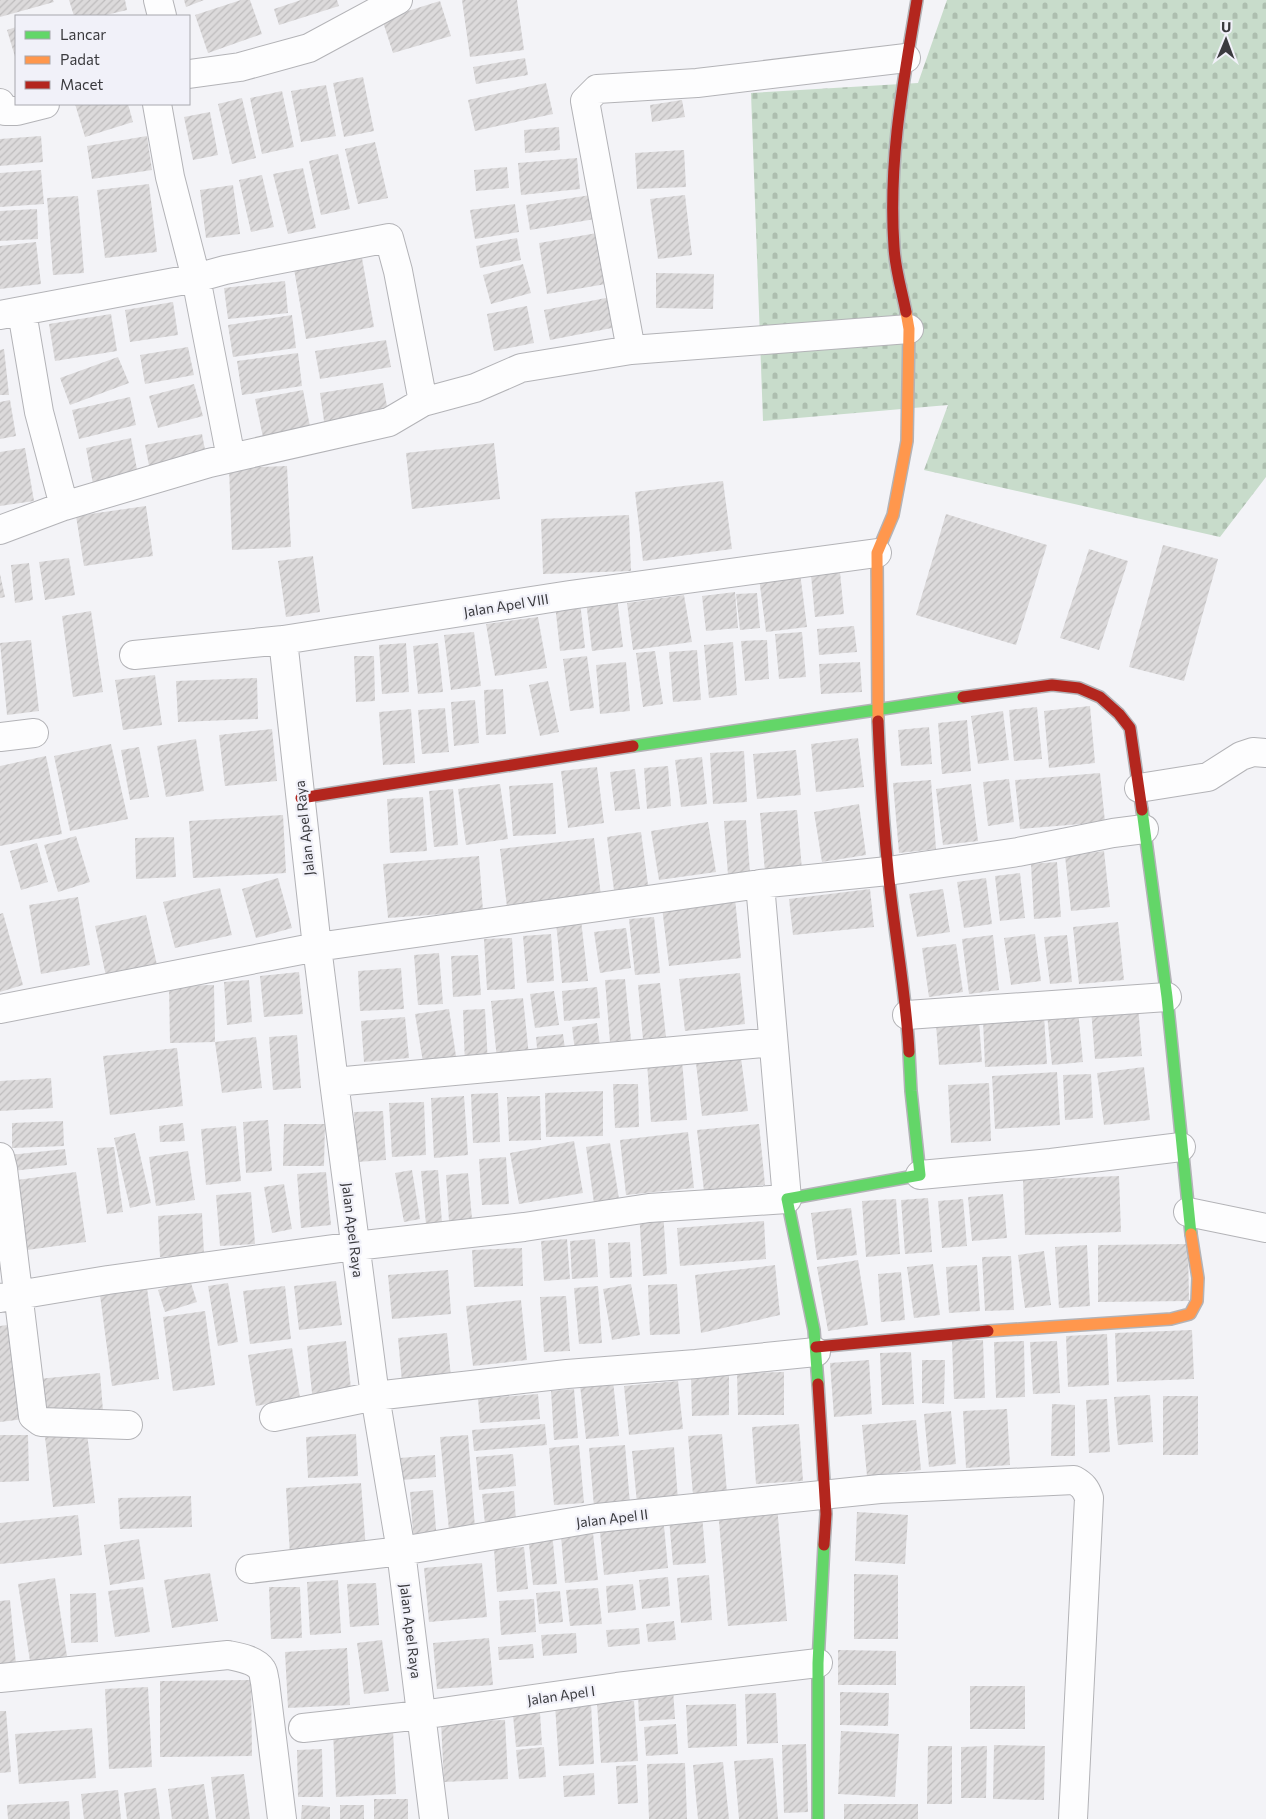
<svg xmlns="http://www.w3.org/2000/svg" width="1266" height="1819" font-family="Commissioner,sans-serif">
  <style>
    .cemetery { fill: url(#cemetery-stones) }
    .building { fill: url(#building-hatch) }
    .lines { fill: none; stroke-linecap: round; stroke-linejoin: round }
    .street-casing { stroke: #b3b3b7; stroke-width: 30 }
    .fast-casing { stroke: #b3b3b7; stroke-width: 14 }
    .slow-casing { stroke: #b3b3b7; stroke-width: 14 }
    .jam-casing { stroke: #b3b3b7; stroke-width: 14 }
    .street { stroke: #fdfdfe; stroke-width: 28 }
    .fast { stroke: #63d668; stroke-width: 11 }
    .slow { stroke: #ff974d; stroke-width: 11 }
    .jam { stroke: #b3261e; stroke-width: 11 }
    .labels { text-anchor: middle; dominant-baseline: central; stroke-width: 4.5; stroke-linejoin: round; paint-order: stroke }
    .street-label { font-size: 14px; fill: #3a3a3e; stroke: #f1f1f9 }
  </style>
  <defs>
    <pattern id="cemetery-stones" width="16" height="16" patternUnits="userSpaceOnUse" patternTransform="scale(1.25)"><rect width="16" height="16" fill="#c8dccb"/><path d="M2 7V4a2 2 0 0 1 4 0v3zM10 15v-3a2 2 0 0 1 4 0v3z" fill="#adbeaf"/></pattern>
    <pattern id="building-hatch" width="6" height="6" patternUnits="userSpaceOnUse" patternTransform="scale(1.25)"><rect width="6" height="6" fill="#dcdadb"/><path d="M-1 1l2-2M0 6l6-6M5 7l2-2" fill="none" stroke="#bebcbd"/></pattern>
  </defs>
  <rect width="100%" height="100%" fill="#f3f3f7"/>
  <path class="cemetery" d="M947 0H1266V477L1220 537 924 470 948 405 763 421 751 93 918 83Z"/>
  <path class="building" d="M0 0H53L54 2 0 17Z
    M69 0H125L127 10 102 16H74Z
    M184 0H204L186 7Z
    M241 0H250L262 34 208 53 195 15Z
    M301 0H337L339 6 279 25 274 9Z
    M462 0H517L524 50 470 57Z
    M440 1 451 36 393 53 382 19Z
    M16 27V60L7 30Z
    M525 58 528 75 476 84 473 67Z
    M363 77 374 131 344 137 333 83Z
    M546 83 553 114 475 131 468 100Z
    M326 85 336 136 301 142 291 91Z
    M282 91 294 147 262 154 250 98Z
    M242 98 256 158 232 164 218 104Z
    M682 100 685 117 652 122 650 105Z
    M75 104H128L133 122 85 137Z
    M210 112 218 155 193 160 184 117Z
    M559 127 560 150 525 153 524 130Z
    M41 136 43 162 0 166V139Z
    M147 136 152 170 92 179 87 146Z
    M375 142 388 198 358 204 345 149Z
    M684 150 686 187 637 189 635 153Z
    M338 154 350 209 321 215 309 161Z
    M577 158 580 189 521 195 518 163Z
    M507 167 509 188 476 191 474 170Z
    M303 168 316 228 288 234 273 174Z
    M41 170 44 204 0 207V173Z
    M262 175 274 227 251 232 239 180Z
    M149 184 157 252 105 258 97 190Z
    M233 185 240 234 206 238 200 190Z
    M591 195 595 219 530 230 526 205Z
    M685 195 692 255 658 259 650 199Z
    M78 196 84 273 53 275 47 198Z
    M515 204 519 232 475 239 470 210Z
    M37 209 38 239 0 241V211Z
    M603 232 612 283 547 294 539 243Z
    M517 238 521 260 480 268 476 246Z
    M36 242 41 284 0 289V246Z
    M362 258 374 327 306 339 294 269Z
    M523 264 531 293 491 304 483 275Z
    M656 273 714 274 713 309 656 308Z
    M285 281 288 313 228 319 224 288Z
    M611 297 617 327 550 340 544 310Z
    M173 302 178 335 130 342 125 310Z
    M527 306 534 343 494 351 487 314Z
    M111 314 117 351 55 361 49 324Z
    M292 315 296 348 233 357 228 325Z
    M386 340 391 367 320 379 315 351Z
    M188 347 194 375 145 384 140 355Z
    M4 349 9 395H0V350Z
    M298 353 302 386 242 395 237 361Z
    M118 357 129 383 70 405 60 378Z
    M383 383 389 418 325 428 320 393Z
    M194 384 203 416 158 428 149 396Z
    M303 390 311 432 264 442 255 399Z
    M130 397 136 425 79 439 72 410Z
    M10 400 16 436 0 439V402Z
    M202 434 207 460 150 471 145 445Z
    M131 438 139 480 94 489 86 448Z
    M494 443 500 499 412 509 406 453Z
    M25 448 34 501 0 506V452Z
    M287 466 291 547 232 550 229 468Z
    M723 481 732 549 643 561 635 492Z
    M146 506 153 556 84 566 76 516Z
    M946 514 1047 545 1016 645 916 615Z
    M629 515 631 571 543 574 541 519Z
    M1163 545 1218 559 1184 681 1129 667Z
    M1089 549 1128 561 1099 650 1060 638Z
    M313 556 320 612 286 617 278 561Z
    M69 558 75 595 45 600 39 562Z
    M29 563 33 600 15 603 11 565Z
    M840 572 844 614 815 617 811 575Z
    M800 573 807 627 766 632 759 578Z
    M0 574 5 597 0 598Z
    M735 592 738 628 706 631 702 596Z
    M757 593 760 628 740 630 736 594Z
    M684 595 692 642 633 650 627 603Z
    M617 597 623 647 592 651 586 601Z
    M580 601 585 648 560 651 555 604Z
    M91 611 103 692 73 697 62 616Z
    M538 617 547 668 495 676 486 624Z
    M854 626 857 652 819 655 817 629Z
    M474 632 481 686 451 690 444 635Z
    M802 632 806 677 779 679 775 634Z
    M31 640 39 711 7 715 0 643Z
    M767 640 769 679 745 681 741 641Z
    M733 642 737 695 709 698 704 645Z
    M406 643 409 692 382 694 379 645Z
    M438 643 443 692 418 694 413 646Z
    M697 650 701 700 673 702 669 652Z
    M655 651 663 704 643 707 636 653Z
    M354 656H374L375 701 356 702Z
    M587 656 594 708 570 711 563 659Z
    M626 662 630 711 600 714 596 665Z
    M860 662 862 692 821 694 819 664Z
    M155 675 162 725 123 730 115 680Z
    M257 678 258 719 178 722 176 681Z
    M548 681 559 732 540 736 529 685Z
    M503 689 506 734 486 735 484 690Z
    M475 700 479 743 454 746 451 702Z
    M1090 706 1095 763 1049 768 1044 711Z
    M1037 707 1042 759 1014 761 1009 710Z
    M445 708 449 752 422 754 418 710Z
    M411 709 415 763 383 765 379 712Z
    M1003 711 1009 760 978 764 971 716Z
    M967 720 971 771 942 774 938 723Z
    M929 727 932 764 901 766 898 730Z
    M272 729 277 781 225 786 219 735Z
    M858 738 864 787 816 792 811 744Z
    M196 739 204 791 166 797 157 746Z
    M111 744 128 819 70 831 54 756Z
    M139 747 149 797 130 800 121 750Z
    M796 750 801 795 757 799 753 754Z
    M744 751 747 802 713 804 710 753Z
    M46 756 62 834 0 846V766Z
    M702 757 707 804 681 807 675 760Z
    M668 766 671 806 647 809 644 768Z
    M597 767 604 823 568 828 561 771Z
    M635 769 640 809 615 811 610 772Z
    M1100 773 1105 822 1020 829 1015 780Z
    M1009 779 1014 822 988 826 983 782Z
    M931 780 936 849 899 853 893 783Z
    M553 783 556 834 513 836 509 786Z
    M500 784 508 839 466 845 458 789Z
    M971 784 978 841 943 845 936 789Z
    M453 789 458 845 434 847 429 791Z
    M423 797 427 851 390 853 387 799Z
    M859 804 866 855 822 862 814 812Z
    M797 810 802 870 765 872 760 813Z
    M283 815 286 873 193 878 189 821Z
    M746 820 750 873 728 875 724 821Z
    M708 822 716 872 659 880 651 831Z
    M641 832 648 885 614 890 607 837Z
    M76 836 90 882 58 892 44 845Z
    M174 837 176 877 136 879 135 838Z
    M594 838 601 896 507 907 500 849Z
    M37 843 48 882 21 890 10 851Z
    M1104 851 1110 907 1071 911 1065 856Z
    M479 856 483 911 388 918 383 864Z
    M1057 862 1061 917 1034 919 1031 864Z
    M1020 873 1025 918 1000 921 995 876Z
    M278 878 292 928 256 938 242 889Z
    M986 878 992 924 964 928 957 882Z
    M220 888 232 935 175 948 163 902Z
    M870 889 874 927 793 935 789 899Z
    M943 889 950 932 917 937 909 894Z
    M78 897 90 965 41 974 29 905Z
    M735 899 741 958 669 966 662 907Z
    M3 913 23 985 0 992V914Z
    M146 915 157 965 106 976 95 926Z
    M654 917 660 973 635 975 629 919Z
    M581 920 588 981 562 983 556 922Z
    M1118 922 1124 980 1079 984 1073 927Z
    M626 928 631 968 600 973 594 932Z
    M551 934 554 981 527 983 523 936Z
    M1035 934 1041 981 1011 985 1004 938Z
    M993 935 999 990 969 994 962 939Z
    M1067 935 1072 982 1050 984 1044 937Z
    M512 938 515 989 487 990 484 939Z
    M956 944 963 992 929 997 922 948Z
    M439 953 443 1004 418 1005 414 955Z
    M478 955 481 995 453 997 451 956Z
    M401 968 404 1009 360 1011 358 971Z
    M299 972 303 1014 264 1017 260 976Z
    M740 973 745 1024 685 1031 679 979Z
    M625 979 631 1040 610 1042 605 980Z
    M249 980 252 1022 227 1025 224 982Z
    M660 983 666 1037 643 1039 638 985Z
    M214 985 215 1042 170 1043 169 986Z
    M597 987 600 1018 564 1021 562 991Z
    M554 991 559 1025 535 1028 530 994Z
    M523 998 529 1056 497 1059 491 1001Z
    M1138 1005 1142 1056 1095 1059 1091 1009Z
    M449 1009 457 1063 424 1068 415 1014Z
    M485 1009 488 1064 465 1065 463 1010Z
    M1078 1010 1083 1062 1052 1065 1047 1014Z
    M1044 1016 1047 1064 985 1067 983 1020Z
    M405 1017 409 1058 364 1062 361 1021Z
    M979 1021 982 1062 939 1065 936 1024Z
    M597 1023 600 1047 575 1051 572 1027Z
    M563 1034 566 1056 538 1059 536 1037Z
    M297 1035 301 1088 273 1090 269 1037Z
    M256 1037 262 1088 222 1093 215 1042Z
    M177 1048 183 1106 110 1115 103 1056Z
    M741 1058 748 1111 702 1116 696 1063Z
    M682 1060 687 1120 651 1122 647 1062Z
    M1144 1067 1150 1120 1104 1125 1097 1073Z
    M1057 1072 1060 1125 995 1129 992 1076Z
    M1091 1074 1093 1118 1065 1120 1063 1075Z
    M51 1078 53 1108 0 1111V1081Z
    M989 1083 991 1141 951 1143 948 1085Z
    M613 1084H638L639 1127 615 1128Z
    M603 1091V1136L546 1137 545 1093Z
    M498 1093 500 1142 473 1143 471 1094Z
    M464 1096 468 1155 434 1158 431 1098Z
    M540 1096 541 1140 509 1141 507 1097Z
    M424 1102 426 1155 392 1157 389 1103Z
    M383 1111 386 1160 357 1162 354 1112Z
    M268 1120 272 1171 246 1173 243 1122Z
    M63 1121 64 1146 12 1148V1123Z
    M183 1123 185 1141 160 1142 159 1126Z
    M284 1124H325L324 1166H283Z
    M759 1124 765 1185 704 1191 697 1130Z
    M236 1126 241 1181 206 1185 201 1129Z
    M688 1132 694 1188 626 1195 620 1140Z
    M135 1133 151 1203 130 1208 114 1138Z
    M574 1141 583 1193 519 1204 510 1153Z
    M610 1143 619 1199 594 1203 586 1147Z
    M114 1147 123 1212 107 1214 97 1148Z
    M65 1149 67 1165 12 1171 10 1155Z
    M188 1151 195 1200 156 1206 149 1157Z
    M506 1157 509 1204 482 1205 479 1159Z
    M412 1170 420 1219 404 1222 395 1173Z
    M438 1170 442 1223 426 1224 421 1171Z
    M76 1172 86 1242 27 1250 17 1180Z
    M326 1172 331 1225 301 1228 297 1174Z
    M468 1173 472 1219 449 1221 446 1175Z
    M1119 1176 1121 1232 1025 1235 1023 1180Z
    M284 1184 292 1229 272 1233 264 1187Z
    M251 1192 255 1244 220 1246 216 1195Z
    M1003 1194 1007 1238 972 1241 968 1197Z
    M928 1198 932 1252 905 1254 901 1200Z
    M896 1199 900 1254 866 1257 862 1201Z
    M963 1199 967 1246 942 1248 938 1201Z
    M851 1208 857 1255 817 1260 811 1213Z
    M663 1210 667 1274 643 1276 639 1211Z
    M202 1213 204 1255 160 1257 158 1216Z
    M764 1221 766 1259 680 1266 677 1228Z
    M567 1239 570 1279 544 1281 541 1241Z
    M595 1239 598 1277 572 1279 570 1241Z
    M630 1242 632 1277 610 1278 608 1243Z
    M1188 1244 1189 1301 1098 1302V1245Z
    M1087 1245 1090 1306 1059 1308 1055 1247Z
    M522 1248 523 1286 474 1287 472 1250Z
    M1044 1251 1051 1305 1025 1308 1018 1255Z
    M1011 1256 1014 1310 985 1311 982 1257Z
    M858 1260 868 1325 828 1331 817 1267Z
    M933 1264 940 1315 914 1318 907 1267Z
    M775 1265 780 1315 701 1333 695 1275Z
    M977 1265 980 1311 949 1313 946 1267Z
    M448 1270 451 1314 392 1319 388 1275Z
    M901 1272 905 1320 881 1322 878 1274Z
    M190 1280 197 1302 165 1312 158 1290Z
    M336 1281 342 1325 299 1330 294 1286Z
    M228 1283 238 1342 218 1346 208 1286Z
    M631 1284 640 1335 612 1340 603 1289Z
    M677 1284 680 1334 650 1335 648 1285Z
    M285 1286 291 1339 250 1344 243 1291Z
    M598 1286 602 1343 579 1344 574 1288Z
    M147 1288 159 1379 112 1386 100 1295Z
    M566 1296 570 1351 544 1352 540 1297Z
    M521 1300 527 1360 473 1366 466 1306Z
    M205 1311 215 1385 173 1391 163 1317Z
    M15 1324 24 1419 0 1422V1326Z
    M1192 1330 1194 1379 1117 1382 1115 1333Z
    M447 1333 451 1378 402 1382 398 1338Z
    M1107 1334 1109 1385 1068 1387 1066 1336Z
    M983 1340 985 1398 954 1399 952 1341Z
    M346 1341 352 1398 313 1402 307 1346Z
    M1024 1341 1025 1397 996 1398 994 1342Z
    M1057 1341 1060 1393 1033 1394 1030 1342Z
    M292 1348 300 1398 256 1406 248 1355Z
    M911 1352 914 1404 882 1405 880 1353Z
    M869 1360 872 1414 834 1417 830 1363Z
    M922 1360H945L944 1404 922 1403Z
    M784 1372V1415H738L737 1373Z
    M100 1373 103 1411 41 1416 38 1379Z
    M729 1375V1415L692 1416 691 1376Z
    M613 1381 619 1436 586 1439 580 1385Z
    M678 1381 683 1429 629 1435 624 1386Z
    M574 1389 578 1438 554 1440 551 1391Z
    M538 1394 540 1419 480 1423 478 1399Z
    M1150 1395 1153 1442 1118 1445 1114 1397Z
    M1163 1396H1198V1455H1163Z
    M1107 1399 1110 1452 1089 1453 1086 1400Z
    M1052 1404 1075 1405V1456H1051Z
    M1007 1409 1010 1465 966 1468 963 1411Z
    M951 1411 956 1464 929 1467 924 1414Z
    M916 1420 921 1470 867 1476 862 1425Z
    M545 1424 547 1445 474 1451 472 1430Z
    M799 1424 803 1481 756 1484 752 1427Z
    M87 1433 95 1503 53 1507 45 1437Z
    M356 1434 358 1476 308 1478 306 1437Z
    M722 1434 727 1493 693 1495 688 1436Z
    M0 1435H28L29 1481 0 1482Z
    M468 1435 475 1528 449 1530 440 1437Z
    M579 1445 584 1503 554 1505 549 1448Z
    M625 1445 630 1504 594 1507 589 1448Z
    M674 1447 678 1500 637 1503 632 1451Z
    M513 1454 516 1486 479 1490 476 1457Z
    M435 1455 436 1477 402 1480 400 1458Z
    M361 1483 366 1550 290 1555 286 1488Z
    M433 1490 437 1543 414 1545 410 1492Z
    M514 1491 516 1521 485 1524 482 1494Z
    M191 1496 192 1527 120 1529 118 1498Z
    M777 1506 787 1621 728 1626 718 1510Z
    M857 1512 908 1515 905 1564 855 1561Z
    M78 1515 82 1555 0 1564V1523Z
    M702 1515 706 1563 673 1565 669 1518Z
    M663 1516 668 1568 604 1575 599 1521Z
    M552 1532 557 1584 533 1585 528 1534Z
    M593 1533 598 1580 565 1583 561 1536Z
    M139 1539 145 1579 110 1585 104 1545Z
    M524 1547 528 1589 497 1592 494 1549Z
    M482 1563 487 1617 429 1622 424 1568Z
    M210 1573 218 1621 172 1628 164 1580Z
    M854 1574 898 1575V1639H854Z
    M709 1575 712 1620 681 1623 677 1578Z
    M668 1577 670 1606 642 1609 639 1580Z
    M55 1578 67 1656 30 1661 18 1584Z
    M338 1580 341 1633 310 1635 307 1582Z
    M376 1583 379 1625 350 1627 347 1584Z
    M633 1584 636 1610 608 1613 606 1586Z
    M143 1587 150 1632 115 1637 108 1591Z
    M269 1587H300L302 1638 271 1639Z
    M598 1588 602 1624 570 1626 566 1590Z
    M560 1591 563 1622 539 1624 536 1593Z
    M96 1593 98 1642 71 1643 70 1594Z
    M534 1599 536 1632 501 1635 499 1601Z
    M10 1600 16 1664 0 1665V1601Z
    M674 1621 676 1640 648 1642 646 1624Z
    M639 1628 640 1644 608 1647 606 1630Z
    M576 1633 577 1653 543 1656 541 1635Z
    M489 1638 493 1685 437 1689 433 1643Z
    M382 1640 389 1691 364 1694 357 1643Z
    M533 1644 534 1658 499 1660 498 1647Z
    M347 1648 350 1705 288 1708 285 1652Z
    M838 1650 896 1651V1685H838Z
    M251 1680 252 1756 160 1757V1681Z
    M970 1686H1025V1729H970Z
    M148 1687 152 1767 109 1769 105 1689Z
    M673 1689 675 1719 639 1721 638 1691Z
    M840 1692 889 1693 888 1726 840 1725Z
    M776 1693 778 1743 747 1744 745 1694Z
    M634 1701 638 1761 601 1763 597 1703Z
    M591 1703 594 1764 559 1766 555 1705Z
    M736 1704 737 1746 688 1748 686 1705Z
    M0 1711H6L11 1772 0 1773Z
    M540 1713 542 1745 516 1747 513 1715Z
    M505 1720 508 1779 444 1782 441 1722Z
    M676 1724 678 1754 646 1756 644 1727Z
    M92 1728 96 1778 19 1784 15 1734Z
    M393 1730 396 1794 336 1797 333 1732Z
    M841 1731 899 1734 895 1797 838 1794Z
    M806 1744 808 1812 784 1813 782 1745Z
    M994 1745 1045 1746 1044 1800 993 1799Z
    M928 1746H952V1804H927Z
    M987 1746 986 1798H961V1747Z
    M544 1747 546 1777 519 1779 516 1750Z
    M322 1749 323 1797H298L297 1750Z
    M773 1758 778 1819H739L734 1761Z
    M723 1762 729 1819H698L693 1765Z
    M685 1763 687 1819H649L647 1764Z
    M636 1765 638 1803 618 1804 616 1766Z
    M594 1773 595 1795 564 1797 563 1776Z
    M244 1774 250 1819H216L211 1777Z
    M204 1784 209 1819H172L168 1789Z
    M156 1788 160 1819H127L124 1793Z
    M118 1790 121 1819H84L81 1794Z
    M374 1799H408V1819H374Z
    M69 1801 70 1819H8L7 1805Z
    M844 1804H918V1819H844Z
    M302 1805 330 1807V1819H301Z
    M340 1805H364V1819H340Z"/>
  <g class="lines">
    <g class="street-casing">
      <path id="street" d="M158 0 162 16
        M189 74 240 67 309 48 398 0
        M0 103 5 111H17L45 104
        M157 104 170 177 196 278 231 458
        M22 312 39 412 64 506
        M0 315 196 278 225 270 389 238 398 271 423 402
        M631 350 585 101 597 89 697 83 906 58
        M0 530 64 506 209 463 389 422 423 402 475 388 521 368 631 350 909 329
        M283 640 317 947 334 1082 375 1396 401 1551 434 1819
        M134 655 283 640 570 595 877 553
        M0 737 34 733
        M1139 788 1208 777 1241 756 1253 752 1266 753
        M0 1009 317 947 760 884 888 871 1018 852 1113 833 1144 829
        M907 1015 1167 997
        M334 1082 773 1042
        M0 1157 3 1169 33 1416 41 1422 128 1425
        M920 1175 1051 1163 1181 1147
        M1188 1212 1266 1228
        M0 1298 108 1280 355 1246 524 1227 649 1208 787 1199 760 884
        M274 1417 375 1396 567 1374 696 1364 816 1352
        M250 1569 401 1551 597 1518 880 1489 1074 1480C1083 1485 1086 1489 1089 1498L1073 1819
        M0 1678 228 1655C238 1657 256 1660 262 1670 264 1673 264 1679 265 1682L282 1819
        M303 1728 421 1715 617 1687 818 1663"/>
    </g>
    <g class="fast-casing">
      <path id="fast" d="M633 746 963 697
        M1142 810 1167 997 1191 1234
        M818 1384 814 1330 787 1199 920 1175 911 1091 909 1052
        M818 1819V1663L824 1545"/>
    </g>
    <g class="slow-casing">
      <path id="slow" d="M878 721 877 553 893 515 907 441 909 329 906 312
        M988 1331 1171 1319 1190 1314 1197 1301 1198 1278 1191 1234"/>
    </g>
    <g class="jam-casing">
      <path id="jam" d="M906 312C902 291 895 269 894 247 888 162 903 83 917 0
        M963 697 1052 685 1079 688 1100 697 1119 714 1130 728 1142 810
        M878 721C880 771 883 820 888 870 894 931 906 991 909 1052
        M301 798 633 746
        M816 1347 988 1331
        M818 1384 826 1514 824 1545"/>
    </g>
    <use href="#street" class="street"/>
    <use href="#fast" class="fast"/>
    <use href="#slow" class="slow"/>
    <use href="#jam" class="jam"/>
  </g>
  <g class="labels">
    <g class="street-label">
      <text transform="translate(506 605) rotate(-9)">Jalan Apel VIII</text>
      <text transform="translate(304 828) rotate(-96)">Jalan Apel Raya</text>
      <text transform="translate(353 1230) rotate(83)">Jalan Apel Raya</text>
      <text transform="translate(612 1518) rotate(-7)">Jalan Apel II</text>
      <text transform="translate(411 1631) rotate(83)">Jalan Apel Raya</text>
      <text transform="translate(561 1695) rotate(-8)">Jalan Apel I</text>
    </g>
  </g>
  <rect x="15" y="15" width="175" height="90" fill="#f1f1f9" stroke="#a8a8ae"/>
  <rect x="25" y="31" width="25" height="8" fill="#63d668" stroke="#a8a8ae"/>
  <text x="60" y="40" font-size="15" fill="#3a3a3e">Lancar</text>
  <rect x="25" y="56" width="25" height="8" fill="#ff974d" stroke="#a8a8ae"/>
  <text x="60" y="65" font-size="15" fill="#3a3a3e">Padat</text>
  <rect x="25" y="81" width="25" height="8" fill="#b3261e" stroke="#a8a8ae"/>
  <text x="60" y="90" font-size="15" fill="#3a3a3e">Macet</text>
  <g transform="translate(1226 40) rotate(1)" stroke="#f1f1f9" stroke-width="4" paint-order="stroke">
  <path d="M0-4L9 19L0 12L-9 19Z" fill="#3a3a3e"/>
  <text y="-8" font-size="14" font-weight="bold" text-anchor="middle" fill="#3a3a3e">U</text>
  </g>
</svg>
